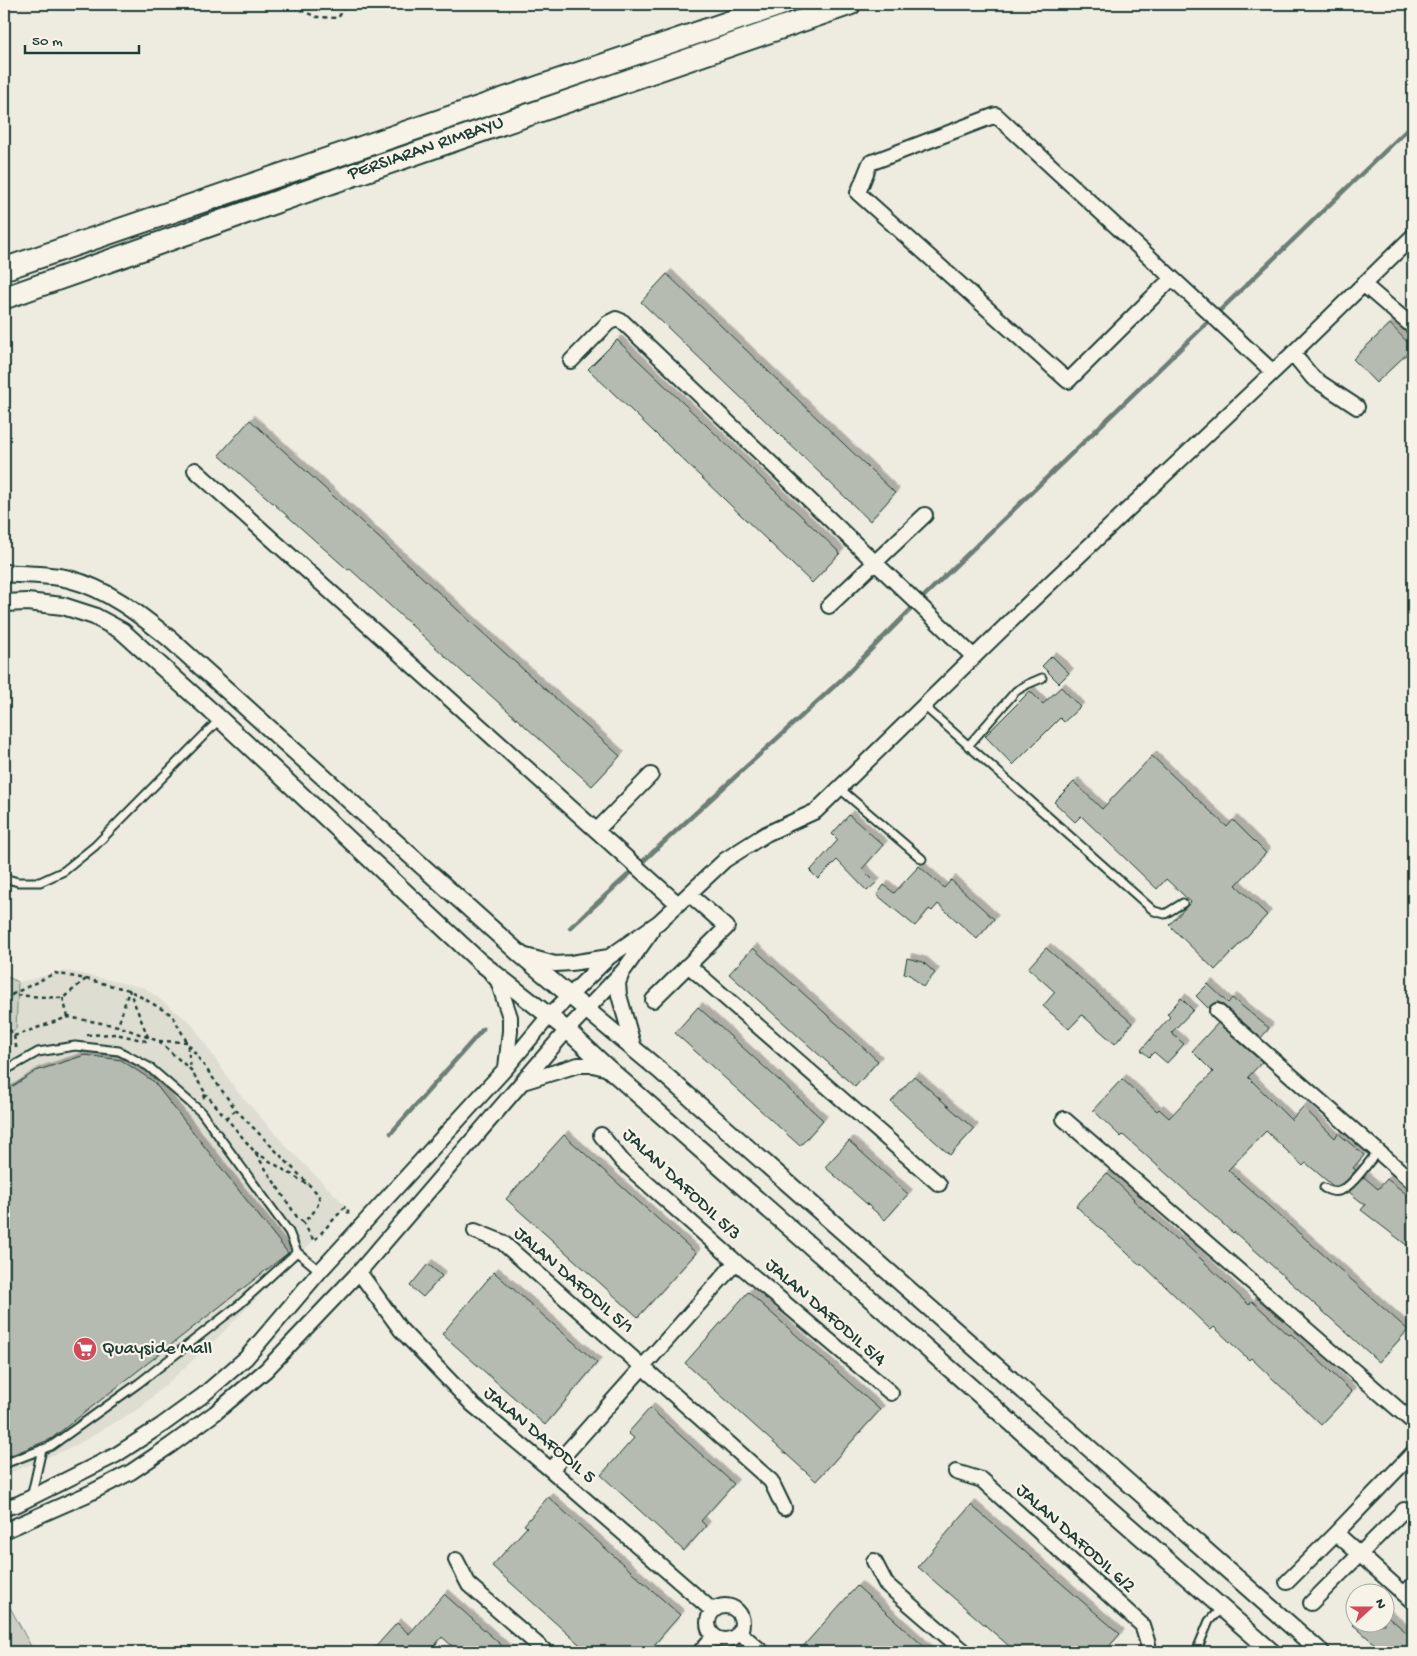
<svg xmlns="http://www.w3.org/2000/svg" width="1417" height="1656" font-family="'Gochi Hand',sans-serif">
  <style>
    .built { fill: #ddddd2 }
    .green { fill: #cccfc4; stroke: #76867c }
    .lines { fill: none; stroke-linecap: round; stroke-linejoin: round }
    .stream { stroke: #6c7e74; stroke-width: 4.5 }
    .building { fill: #b5bbb0; stroke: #1f3d34; filter: url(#shadow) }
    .service-casing { stroke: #1f3d34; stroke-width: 11 }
    .minor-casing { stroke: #1f3d34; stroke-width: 18 }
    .tertiary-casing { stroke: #1f3d34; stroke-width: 20 }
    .primary-casing { stroke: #1f3d34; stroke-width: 25 }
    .path { stroke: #1f3d34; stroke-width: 2.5; stroke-dasharray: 4 4; stroke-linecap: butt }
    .service { stroke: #f7f3e8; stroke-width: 7 }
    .minor { stroke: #f7f3e8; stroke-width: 14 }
    .tertiary { stroke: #f7f3e8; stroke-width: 16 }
    .primary { stroke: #f7f3e8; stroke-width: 21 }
    .labels { text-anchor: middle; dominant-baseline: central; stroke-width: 4.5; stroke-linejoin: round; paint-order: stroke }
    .street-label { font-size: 19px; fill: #1f3d34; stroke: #f7f3e8 }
    .poi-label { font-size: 19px; fill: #1f3d34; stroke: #f7f3e8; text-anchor: start }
  </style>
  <defs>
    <filter id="shadow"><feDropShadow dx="4.5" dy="-4.5" stdDeviation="0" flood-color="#0004"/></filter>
  </defs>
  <rect width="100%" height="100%" fill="#eeece1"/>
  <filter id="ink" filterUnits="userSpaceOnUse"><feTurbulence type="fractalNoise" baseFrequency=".02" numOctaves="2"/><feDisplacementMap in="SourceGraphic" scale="10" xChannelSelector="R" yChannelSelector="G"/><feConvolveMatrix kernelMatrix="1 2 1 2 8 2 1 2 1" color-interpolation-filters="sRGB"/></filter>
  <g filter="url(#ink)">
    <path class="built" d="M68 971 145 988 191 1023 237 1091 288 1148 347 1207 217 1338 140 1408 73 1447 4 1475V1041L16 1029 18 982Z"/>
    <path class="green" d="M4 975 18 982 16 1029 4 1036Z
      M4 1596 34 1652H4Z"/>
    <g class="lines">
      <path class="stream" d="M570 928 841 680 919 601 1413 124
        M391 1133 483 1029
        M1220 1652 1221 1650"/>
    </g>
    <path class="building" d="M667 274 895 493 870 521 641 302Z
      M1390 324 1413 348 1376 383 1353 359Z
      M617 340 840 553 812 583 588 369Z
      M250 420 506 654 620 756 592 786 470 677 469 678 350 569 348 570 219 455Z
      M1052 656 1069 673 1059 683 1042 666Z
      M1061 687 1080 707 1064 722 1060 718 1013 765 985 736 1030 691 1043 704Z
      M1152 756 1227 827 1233 820 1266 853 1236 885 1267 915 1215 970 1169 925 1191 902 1166 879 1157 889 1081 816 1075 822 1054 802 1074 782 1102 809Z
      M849 815 883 845 862 869 876 883 867 891 837 860 818 879 810 871 838 840 832 834Z
      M919 866 944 888 951 880 994 919 977 939 938 904 932 911 929 909 915 926 877 895 884 885 894 893Z
      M753 948 878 1061 855 1087 729 974Z
      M1046 948 1132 1023 1115 1044 1082 1015 1069 1029 1043 1006 1055 992 1028 968Z
      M907 958 923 962 935 973 923 987 910 975 904 974Z
      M1208 984 1228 1003 1232 998 1269 1028 1261 1038 1222 1004 1218 1002 1214 1003 1209 1009 1196 996Z
      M1181 998 1193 1010 1171 1033 1184 1044 1167 1063 1154 1052 1149 1057 1141 1050 1170 1017 1167 1014Z
      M698 1007 823 1120 800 1146 675 1033Z
      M1218 1023 1262 1062 1248 1077 1291 1120 1303 1107 1335 1138 1338 1133 1364 1155 1353 1168 1356 1170 1346 1181 1337 1186H1333L1306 1163 1303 1166 1266 1131 1228 1170 1408 1330 1379 1362 1258 1253 1234 1232 1233 1233 1123 1135 1121 1137 1093 1110 1122 1079 1157 1111 1159 1109 1169 1118 1213 1072 1192 1051Z
      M85 1055 121 1060 153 1081 288 1253 51 1439 4 1458V1092L36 1071Z
      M914 1076 974 1129 950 1155 891 1102Z
      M564 1135 696 1253 638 1317 506 1199Z
      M849 1141 908 1194 885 1220 825 1167Z
      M1107 1173 1134 1199 1133 1200 1177 1240 1179 1238 1249 1305 1252 1301 1289 1335 1291 1334 1352 1392 1321 1425 1251 1358 1249 1360 1214 1327 1211 1330 1141 1263 1140 1265 1076 1206Z
      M1364 1177 1378 1189 1387 1179 1413 1199V1250L1361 1210 1365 1205 1349 1192Z
      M428 1264 442 1276 423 1297 410 1286Z
      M494 1272 597 1363 545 1425 442 1334Z
      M748 1292 880 1410 816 1481 685 1363Z
      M650 1408 734 1484 701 1521 706 1526 684 1551 601 1475 634 1438 628 1433Z
      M548 1497 680 1615 648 1652H588L492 1566 527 1527 524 1525Z
      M971 1505 1120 1634 1104 1652H1016L918 1567Z
      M857 1586 897 1622 930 1652H798Z
      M444 1594 509 1652H459L442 1637 429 1652H371L397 1623 409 1634Z
      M1384 1613 1413 1638V1652H1384L1352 1624H1384Z"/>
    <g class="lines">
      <g class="service-casing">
        <path id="service" d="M924 706 1154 911 1165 914 1183 903
          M968 746 1016 691 1028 684 1042 678
          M839 788 922 859
          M4 878 18 882H40L64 871 95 846 220 719
          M4 1071 38 1052 75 1046 119 1051 149 1067 201 1112 289 1232 297 1252 320 1271
          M1324 1188C1328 1190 1334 1193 1339 1191 1351 1189 1370 1160 1378 1151
          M4 1464 51 1446 139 1383 240 1304 297 1252
          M31 1498 42 1449
          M1402 1591 1413 1580
          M1196 1652 1209 1621 1221 1608"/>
      </g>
      <g class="minor-casing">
        <path id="minor" d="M1172 278 1068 381 858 193 870 163 996 115C1089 201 1181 286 1273 372
          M1363 284 1413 327
          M1291 355 1299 361 1313 378 1357 407
          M571 361 608 323 616 319 623 322 974 657
          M195 470 678 904
          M829 606 925 515
          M597 830 651 775
          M522 955 555 964 571 963 609 957
          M688 965 939 1184
          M491 973 498 981 510 1017V1031L506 1068
          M622 973 618 983 619 995 634 1048
          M653 1000 727 927 689 894
          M1217 1011 1413 1182
          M523 1082 578 1065H593L609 1069
          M1064 1119 1413 1422
          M601 1135 623 1162 736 1262 891 1393
          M475 1231 502 1242 771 1481 784 1508
          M359 1272 401 1330 472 1404 551 1470 713 1611
          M551 1470 736 1262
          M956 1472 982 1480 1142 1625 1148 1644V1652
          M4 1508 18 1504 116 1455 162 1425 202 1396 246 1358 320 1271 506 1068 549 1016 609 957 659 922 725 860 766 834 816 811 1026 606 1291 355 1413 236
          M4 1531 88 1494 131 1472 171 1445 215 1413 266 1370 359 1272 567 1030 624 970 651 932
          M1336 1533 1413 1602
          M456 1560 469 1585 546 1652
          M874 1561 886 1584 965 1652
          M1287 1582 1336 1533 1413 1453
          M1311 1603 1404 1510
          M708 1623a17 17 0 1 1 34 0a17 17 0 1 1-34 0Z
          M739 1632 762 1652
          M700 1652 714 1636"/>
      </g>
      <g class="tertiary-casing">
        <path id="tertiary" d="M4 573C25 575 48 574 69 579 108 589 139 614 170 639L521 955 658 1069 1321 1652
          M4 603 27 602 63 606 94 616 122 631 220 719 480 962 567 1030 609 1069 1272 1652"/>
      </g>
      <g class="primary-casing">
        <path id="primary" d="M4 269 782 4
          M4 298 330 183 850 4"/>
      </g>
      <path class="path" d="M286 4 317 17 338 18 347 4
        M86 979 129 990 172 1015 187 1042 236 1110 319 1195C320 1207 312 1215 303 1222L297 1217 254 1151 206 1094
        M4 997 11 995 55 973 86 979 63 998 11 995
        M63 998 68 1017
        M4 1013 5 1022
        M5 1023 14 1036 17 1051
        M87 1035 116 1034 146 1041 148 1037 129 990 118 1026
        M14 1036 68 1017 118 1026 158 1041 191 1070 206 1094 201 1100
        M159 1041 187 1042 191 1069
        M226 1118 236 1110
        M255 1152 310 1186
        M303 1222 314 1241 345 1207 348 1209V1217"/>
      <use href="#service" class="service"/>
      <use href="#minor" class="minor"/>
      <use href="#tertiary" class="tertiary"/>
      <use href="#primary" class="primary"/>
    </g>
  </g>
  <defs>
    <g id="supermarket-disc" transform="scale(1.25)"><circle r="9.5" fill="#d1495b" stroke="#f7f3e8"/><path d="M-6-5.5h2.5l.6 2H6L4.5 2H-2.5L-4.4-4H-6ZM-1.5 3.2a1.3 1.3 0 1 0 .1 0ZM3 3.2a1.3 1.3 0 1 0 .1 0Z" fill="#fff"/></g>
  </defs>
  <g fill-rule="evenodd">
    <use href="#supermarket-disc" x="85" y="1349"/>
  </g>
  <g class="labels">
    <g class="street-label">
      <text transform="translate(426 149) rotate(-19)">PERSIARAN RIMBAYU</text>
      <text transform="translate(681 1185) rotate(43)">JALAN DAFODIL 5/3</text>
      <text transform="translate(573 1281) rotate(41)">JALAN DAFODIL 5/1</text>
      <text transform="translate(825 1313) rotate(41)">JALAN DAFODIL 5/4</text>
      <text transform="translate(539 1436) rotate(40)">JALAN DAFODIL 5</text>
      <text transform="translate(1075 1539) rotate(42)">JALAN DAFODIL 6/2</text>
    </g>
    <g class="poi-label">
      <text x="102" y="1349">Quayside Mall</text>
    </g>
  </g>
  <rect width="1417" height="1656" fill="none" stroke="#f7f3e8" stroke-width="20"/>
  <rect x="10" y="10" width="1397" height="1636" fill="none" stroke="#1f3d34" stroke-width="2" filter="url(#ink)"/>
  <g transform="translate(1370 1608) rotate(69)"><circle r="24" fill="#f7f3e8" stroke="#a1aaa0"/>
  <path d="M0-4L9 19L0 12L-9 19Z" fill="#d1495b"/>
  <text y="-8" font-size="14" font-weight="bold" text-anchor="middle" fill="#1f3d34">N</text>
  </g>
  <path d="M25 45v8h114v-8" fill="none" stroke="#1f3d34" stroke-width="2.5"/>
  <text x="32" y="45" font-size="15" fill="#1f3d34" stroke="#f7f3e8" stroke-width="4" paint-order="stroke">50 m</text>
</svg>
